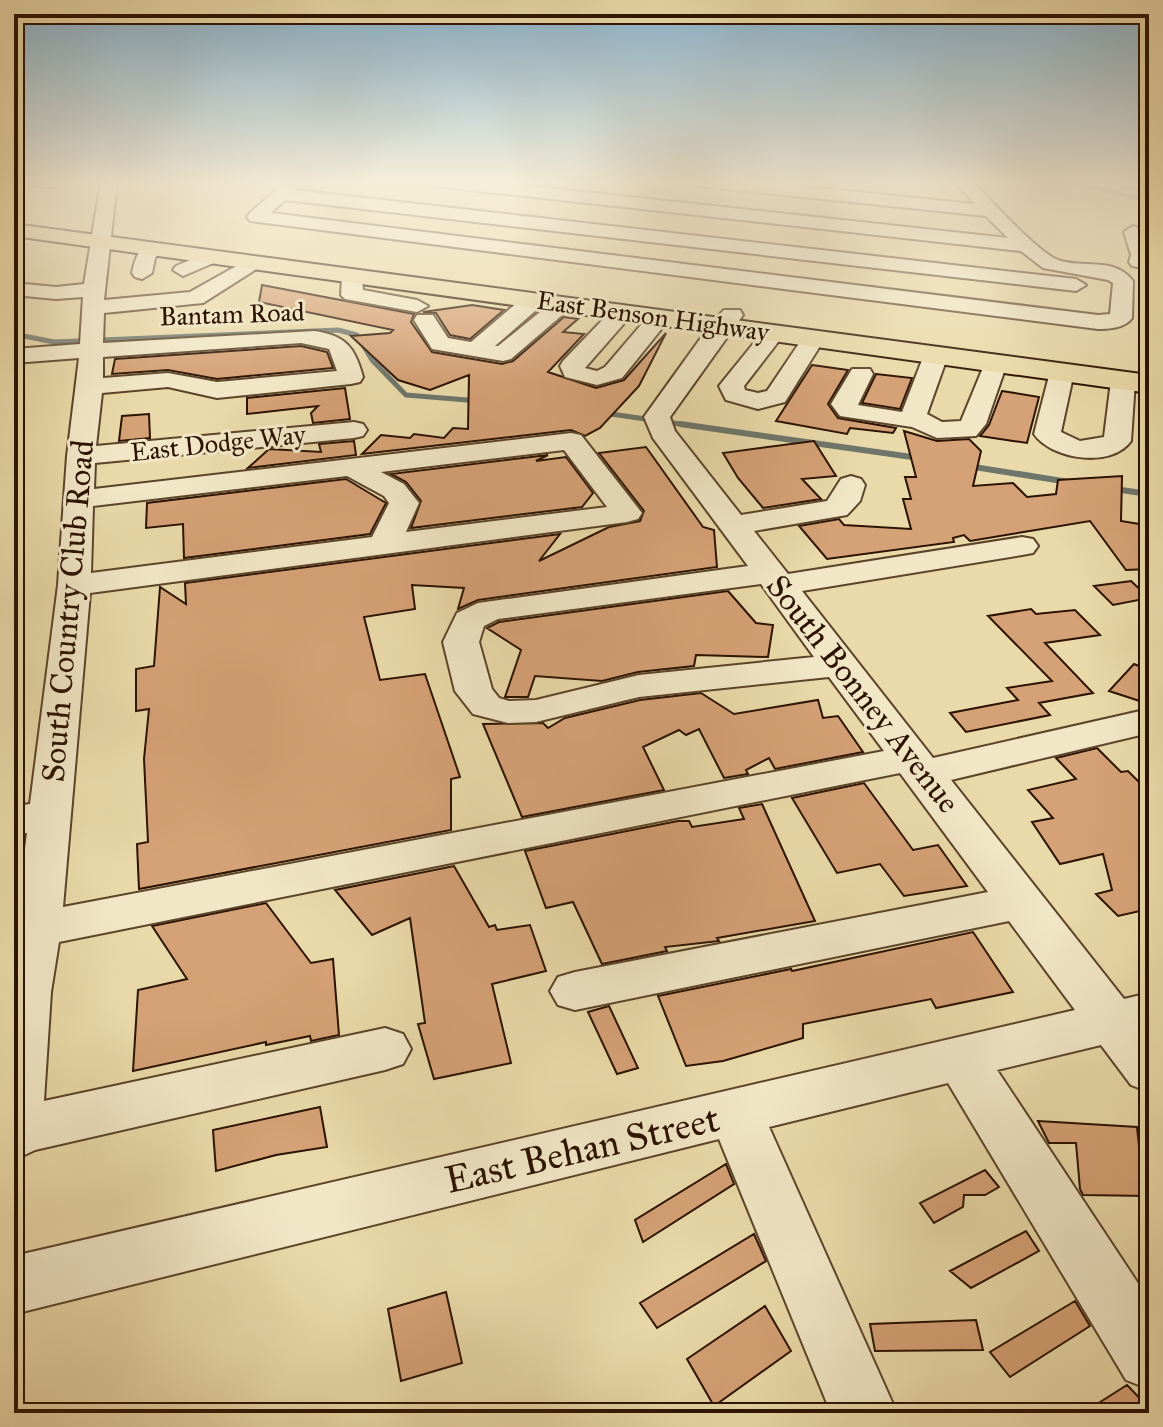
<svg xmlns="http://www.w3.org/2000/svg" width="1163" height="1427" font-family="'IM FELL Great Primer',serif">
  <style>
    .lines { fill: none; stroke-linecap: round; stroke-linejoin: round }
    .stream-far2 { stroke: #6e766b; stroke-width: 4 }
    .stream-far1 { stroke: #6e766b; stroke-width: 5 }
    .stream { stroke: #6e766b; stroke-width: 6 }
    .building { fill: #d5a176; stroke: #2b1200; stroke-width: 2 }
    .minor-casing { stroke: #5b442a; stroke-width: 4 }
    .major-casing { stroke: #2b1200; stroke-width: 4 }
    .minor { fill: #f1e7c7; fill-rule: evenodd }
    .major { fill: #eadaa9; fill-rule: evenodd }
    .labels { text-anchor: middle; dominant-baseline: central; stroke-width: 6; stroke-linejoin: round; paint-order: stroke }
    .far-street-label { font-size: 26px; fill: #2b1200; stroke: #f1e7c7 }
    .street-label { font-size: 32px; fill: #2b1200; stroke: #f1e7c7 }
    .near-street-label { font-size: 38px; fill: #2b1200; stroke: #f1e7c7 }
  </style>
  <rect width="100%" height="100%" fill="#eadaa9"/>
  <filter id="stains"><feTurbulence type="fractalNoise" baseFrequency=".0025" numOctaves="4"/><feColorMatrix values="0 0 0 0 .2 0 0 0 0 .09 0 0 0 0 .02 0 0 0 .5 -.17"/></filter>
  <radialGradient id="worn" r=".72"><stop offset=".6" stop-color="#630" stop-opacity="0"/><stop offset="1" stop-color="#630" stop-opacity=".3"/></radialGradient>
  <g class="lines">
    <path class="stream-far2" d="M1068 181 1149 201"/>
    <path class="stream-far1" d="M14 334 54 342 338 330 357 335 372 360 406 395 479 401
      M604 413 694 426"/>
    <path class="stream" d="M680 424 919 458
      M968 466 1069 482
      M1114 489 1149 494"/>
  </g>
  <path class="building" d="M262 285 414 314 411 322 432 352 502 364 513 361 564 317 578 319 563 332 584 334 548 372 596 388 624 380 666 333 639 386 600 428 585 436 571 430 362 454 381 435 410 438 414 434 444 438 453 428 468 429 469 375 430 390 398 380 351 336 390 333 393 330 259 302Z
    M472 305 504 310 470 339 450 335 436 313 423 312Z
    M301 346 327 352 333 368 217 379 168 370 112 374 115 359Z
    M812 365 848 370 828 404 838 418 896 428 893 433 850 428 847 434 776 421Z
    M876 374 912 378 900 409 862 403Z
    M345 388 350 419 313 423 311 413 318 406 247 414V398Z
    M1002 391 1039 397 1027 443 980 436 989 425Z
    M149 414 150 438 119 441 122 416Z
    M904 431 937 441 969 439 981 451 973 486 1013 483 1027 497 1056 494 1058 480 1122 476 1121 521 1139 524 1144 542 1149 541V569L1126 570 1090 521 970 541 964 535 953 538 954 542 827 559 799 526 839 519 844 525 911 529 903 499H911L905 477H916Z
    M354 441 356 455 248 468 269 449 321 452 319 444Z
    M814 441 836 476 802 479 821 499 763 508 738 478 723 453Z
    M646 447 703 527 714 530 717 567 478 600 458 609 464 588 412 585 415 609 364 617 380 680 425 674 460 777 451 779V830L139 889 137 844 148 842 144 759 149 709 136 711V669L154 666 160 587 186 604 185 583 560 534 539 561 609 527 640 521 644 511 599 453Z
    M548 455 536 461 566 457 593 493 582 507 411 528 421 501 406 482 391 474Z
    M346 479 386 503 370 534 184 558 183 524 146 528 147 503Z
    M1131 581 1149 598 1113 605 1094 586Z
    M728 591 756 623 773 625 768 657 696 655 694 666 638 672 602 681 535 676 528 697H505L521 650 487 628 499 622Z
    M1031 609 1036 614 1075 610 1100 635 1045 643 1093 693 1039 703 1050 715 966 732 950 713 1018 700 1007 688 1052 681 988 616Z
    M1134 664 1149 670V704L1109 691Z
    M701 693 734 714 818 700 823 718 838 716 863 752 775 769 769 758 746 770 748 774 724 778 699 729 686 735 679 730 643 747 664 790 522 817 483 724 543 723 548 728 565 718 640 700Z
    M1097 748 1121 772 1128 771 1149 792V909L1118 916 1096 894 1112 890 1103 854 1060 864 1032 822 1053 818 1028 790 1076 779 1056 758Z
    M864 783 913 850 938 845 967 886 904 896 880 864 837 873 792 798Z
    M762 804 815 921 717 938 719 941 665 947 667 951 602 964 573 902 546 908 525 851 678 821H689L692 827 744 819 739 808Z
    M454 866 489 927 495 925 497 930 530 925 546 971 492 984 511 1063 434 1079 418 1024 425 1023 410 918 372 935 335 890Z
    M266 903 311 963 333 959 339 1035 311 1041 310 1036 266 1045V1042L133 1071 138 990 187 979 152 926Z
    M973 932 1013 992 936 1008 931 999 803 1024V1038L723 1061 686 1066 658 996 791 969 792 971Z
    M609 1006 638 1068 617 1074 588 1012Z
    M320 1107 327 1147 276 1155 216 1171 213 1130Z
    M1038 1121 1137 1127 1142 1174H1149V1196L1083 1195 1080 1189 1076 1143H1049Z
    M726 1164 734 1184 643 1242 635 1220Z
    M985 1170 999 1187 985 1195H964L963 1207 934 1223 920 1203Z
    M1026 1231 1039 1251 971 1288 950 1271Z
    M754 1234 766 1261 657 1328 640 1303Z
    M446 1292 462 1363 401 1381 388 1309Z
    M1075 1301 1090 1326 1010 1377 990 1352Z
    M765 1306 791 1351 714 1406 687 1359Z
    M976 1320 983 1350 875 1351 870 1324Z
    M1127 1385 1149 1408V1413H1083Z"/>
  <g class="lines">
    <g class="minor-casing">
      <path id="minor" d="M28 181H66C58 189 36 189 28 181Z
        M101 181H117L104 300 190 292 249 259H263L266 263 203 303 104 313 103 343 314 331C345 335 355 347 363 377L360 382 351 384 217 398 168 387 102 393 96 446 354 422 363 424 367 430 363 436 354 438 95 463 94 489 571 433 581 435 642 513 638 519 627 522 90 593 63 907 884 751 829 677 639 697 536 722 508 723 473 714 455 691 443 642 457 613 478 603 748 566 653 438 644 417 713 321 724 310H740L743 315 670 417 675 431 741 515 827 501 841 479 851 476 861 479 865 485 860 501 847 515 754 531 788 574 1022 537 1033 539 1038 546 1033 553 1022 555 802 591 933 758 1149 709V733L951 780 1124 999 1149 993V1092L1131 1085 1101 1045 997 1070 1149 1300V1389L1126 1380 948 1083 769 1127 897 1413H831L719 1139 14 1314V1256L1075 1010 1009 921 575 1010 558 1005 550 991 558 977 575 972 988 892 900 773 59 942 51 992 44 1101 385 1028 403 1034 411 1049 403 1064 385 1070 35 1150 14 1160V932L27 833 14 834V806L30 804 58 585 67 456 79 358 14 363V349L80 344 83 297 56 299 14 295V283L56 287 84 284ZM301 343 329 349 337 371 217 382 168 373 103 378V357ZM564 450 607 507 406 532 419 503 404 484 381 472ZM347 476 384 496 389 503 372 537 91 573 93 506ZM761 584 814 657 639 675 536 700 509 701 499 698 492 689 479 642 484 626 498 619Z
        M286 181H304L295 190 1076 279 1086 285 1076 291 285 200 271 213 1098 315 1110 314 1113 283 1108 280 1043 268 1021 251 434 186 426 181H482L1008 238 986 216 697 186 689 181H749L975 204 954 181H972C990 199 1038 253 1058 260 1083 269 1114 256 1133 281L1132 318C1125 328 1109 329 1098 329L250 221 247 217 250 213Z
        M1116 181 1149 182V192L1118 185Z
        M1133 226C1150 231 1149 254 1149 269L1132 266 1129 262 1131 255 1124 232Z
        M153 243 163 249 155 258 152 273 142 279 135 277 132 273C135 259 138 247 153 243Z
        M211 251 218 253 221 257 218 261 183 276 173 270 176 266Z
        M352 270 362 276 363 290 417 300 428 306 417 312 345 299 341 295 342 276Z
        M534 294 542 295 545 300 542 305 495 346H498L556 299H572L575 304 511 359 503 361 432 349 414 320 417 315H433L448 338 471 342 526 295Z
        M623 305 634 312 585 368 597 371 605 367 652 312H668L671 317 622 378 597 385 565 377 560 366 563 361 615 307Z
        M774 326 782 328 785 333 744 386 745 390 758 393 767 391 806 333H822L825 338 785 402 758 409 726 400 719 386 766 328Z
        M936 348 944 350 948 355 927 414 942 422 961 421 987 358H1003L1007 363 986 424 976 436 937 438 912 427 840 416 831 404 852 369H870L873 374 858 405 902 412 924 355 928 350Z
        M1062 365 1071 367 1074 372 1061 432 1080 441 1104 437 1111 381 1114 376H1132L1135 381 1131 441C1111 469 1051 459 1034 434L1050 372 1053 367Z"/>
    </g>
    <g class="major-casing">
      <path id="major" d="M14 224 1149 375V393L14 236Z"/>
    </g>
    <use href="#minor" class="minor"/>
    <use href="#major" class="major"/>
  </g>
  <linearGradient id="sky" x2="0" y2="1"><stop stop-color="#89b6d3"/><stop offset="0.48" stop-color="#f6eed8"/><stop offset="1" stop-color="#f6eed8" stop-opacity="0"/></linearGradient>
  <rect width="1163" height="381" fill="url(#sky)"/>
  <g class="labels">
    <g class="far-street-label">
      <text transform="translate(232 314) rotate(-2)">Bantam Road</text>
      <text transform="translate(653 316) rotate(8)">East Benson Highway</text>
      <text transform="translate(218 443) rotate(-6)">East Dodge Way</text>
    </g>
    <g class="street-label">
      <text transform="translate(68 611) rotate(-85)">South Country Club Road</text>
      <text transform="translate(863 694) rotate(52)">South Bonney Avenue</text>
    </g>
    <g class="near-street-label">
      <text transform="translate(582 1149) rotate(-13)">East Behan Street</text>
    </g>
  </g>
  <rect width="1163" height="1427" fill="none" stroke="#eadaa9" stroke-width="48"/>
  <rect x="16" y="16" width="1131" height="1395" fill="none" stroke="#2b1200" stroke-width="4"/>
  <rect x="24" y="24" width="1115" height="1379" fill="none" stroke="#2b1200" stroke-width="2"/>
  <rect width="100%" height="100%" filter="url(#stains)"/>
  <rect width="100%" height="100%" fill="url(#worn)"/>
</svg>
